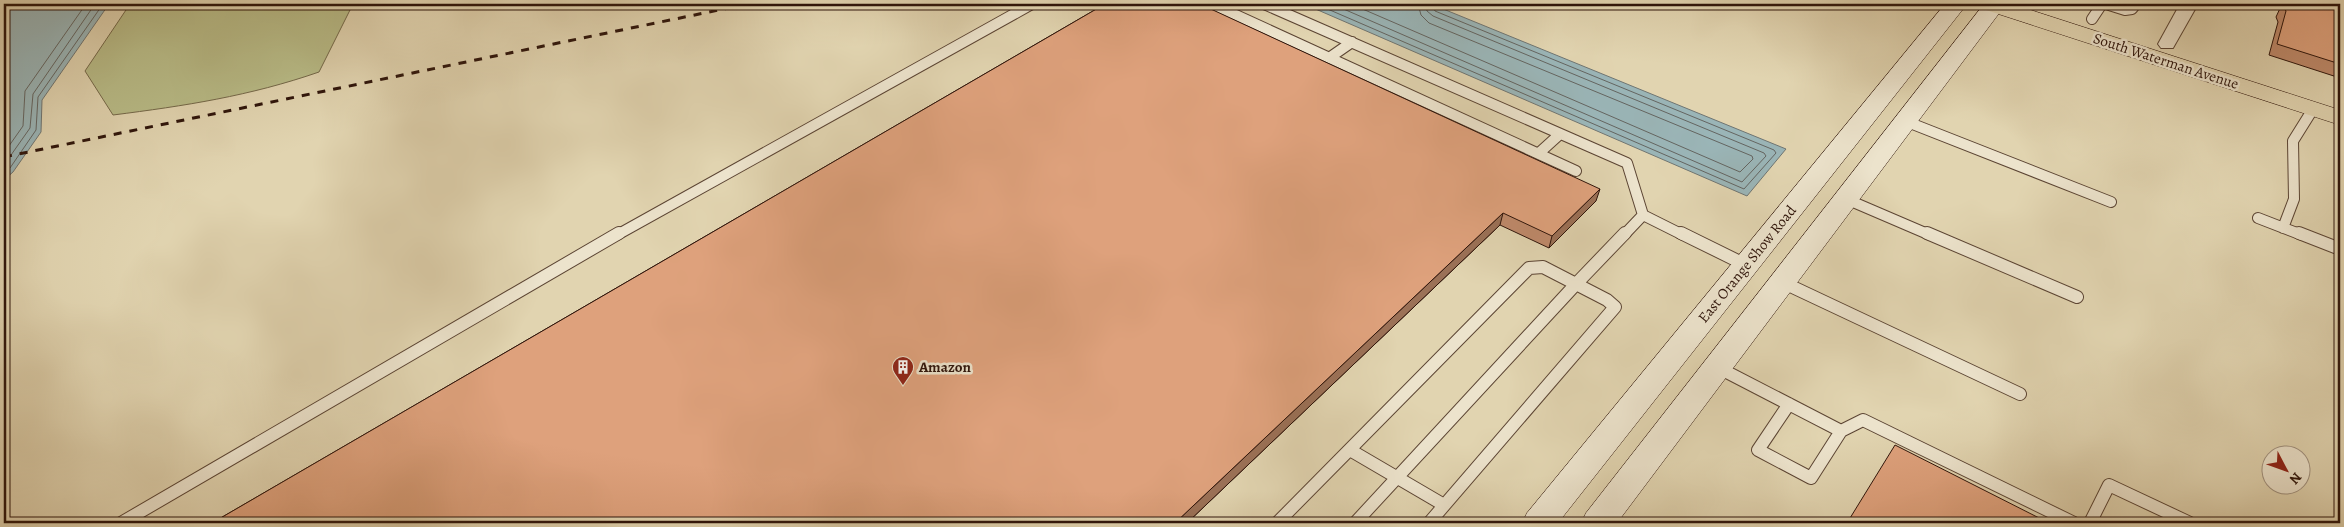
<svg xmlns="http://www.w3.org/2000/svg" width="2344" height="527" font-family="Alegreya,serif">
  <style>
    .green { fill: #b8bb87; stroke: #746849 }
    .water { fill: #9ab5b7; stroke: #6f7572 }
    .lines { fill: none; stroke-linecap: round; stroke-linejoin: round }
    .shore { stroke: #646561; stroke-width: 1 }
    .service-far1-casing { stroke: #5c4534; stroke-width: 12 }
    .service-casing { stroke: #5c4534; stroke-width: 14 }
    .minor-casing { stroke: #5c4534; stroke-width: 2 }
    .secondary-casing { stroke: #2f150b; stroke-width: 1 }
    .primary-casing { stroke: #2f150b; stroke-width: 1 }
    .service-far1 { stroke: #ece3cc; stroke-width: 10 }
    .service { stroke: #ece3cc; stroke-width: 12 }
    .minor { fill: #ece3cc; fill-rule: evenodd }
    .secondary { fill: #ece3cc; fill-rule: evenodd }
    .primary { fill: #e1d4b0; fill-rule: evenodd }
    .rail { stroke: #2f150b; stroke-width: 3; stroke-dasharray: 8 8; stroke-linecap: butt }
    .wall { fill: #bf8a6b; stroke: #2f150b }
    .shaded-wall { fill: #9b7157; stroke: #2f150b }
    .building { fill: #dea17c; stroke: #2f150b }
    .labels { text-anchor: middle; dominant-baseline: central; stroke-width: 5; stroke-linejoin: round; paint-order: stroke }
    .street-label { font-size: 15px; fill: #2f150b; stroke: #ece3cc }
    .poi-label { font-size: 15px; font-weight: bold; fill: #2f150b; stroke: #ece3cc; text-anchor: start }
  </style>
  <rect width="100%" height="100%" fill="#e1d4b0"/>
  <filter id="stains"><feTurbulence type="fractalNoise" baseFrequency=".004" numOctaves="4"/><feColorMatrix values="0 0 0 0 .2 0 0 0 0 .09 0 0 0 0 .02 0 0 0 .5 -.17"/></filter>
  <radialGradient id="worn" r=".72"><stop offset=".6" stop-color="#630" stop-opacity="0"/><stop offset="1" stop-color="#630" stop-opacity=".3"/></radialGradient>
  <path class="green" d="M130 4H353L319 72C250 96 184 106 113 115L85 71Z"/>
  <path class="water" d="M4 4H109L42 100 41 132 13 172 4 180Z
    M1304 4H1431L1786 149 1747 196Z"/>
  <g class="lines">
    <path class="shore" d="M1316 4 1744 189 1776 153 1774 150 1435 11 1432 4
      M1332 4 1742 182 1766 156 1764 153 1433 16 1427 11 1425 4
      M1351 4 1740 172 1753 159 1752 156 1429 23 1421 15 1418 4
      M4 153 23 126 25 91 86 4
      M4 165 30 128 33 94 95 4
      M4 173 10 168 36 130 38 97 103 4"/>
    <g class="service-far1-casing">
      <path id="service-far1" d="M1264 4 1627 163 1643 215 1683 235
        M2106 4 2125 10 2132 9 2136 4
        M1214 5 1576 171
        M2092 19 2102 4
        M1329 58 1352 42
        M1905 121 2111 202
        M1539 153 1560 134
        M1846 199 1930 235
        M2258 218 2302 235
        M2283 228 2294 199 2293 141 2313 109
        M617 235 1032 4
        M1624 235 1643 215"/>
    </g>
    <g class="service-casing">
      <path id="service" d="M1681 233 1746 265
        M1927 233 2077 297
        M2299 233 2340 249
        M1782 282 2020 394
        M1717 367 1841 431 1863 420 2074 523
        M1789 404 1758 450 1811 478 1841 431
        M1350 450 1444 505
        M121 523 619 233
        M1277 523 1529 268 1543 267 1576 284 1625 233
        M1355 523 1576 284 1607 300 1615 307 1429 523
        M2090 523 2109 485 2190 523"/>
    </g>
    <g class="minor-casing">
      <path id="minor" d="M2180 4H2198L2173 48H2161L2158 44Z"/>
    </g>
    <g class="secondary-casing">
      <path id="secondary" d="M1945 4H1967L1558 523H1522L1527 513Z
        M1984 4H2006L1617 523H1581L1586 513Z"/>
    </g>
    <g class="primary-casing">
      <path id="primary" d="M1980 4H2012L2340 110V125L1983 9Z"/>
    </g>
    <use href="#service-far1" class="service-far1"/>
    <use href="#service" class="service"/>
    <use href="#minor" class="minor"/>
    <use href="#secondary" class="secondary"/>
    <use href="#primary" class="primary"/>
    <path class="rail" d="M4 157 748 4"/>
  </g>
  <path class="wall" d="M1105 4 1596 201 1549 248 1500 225 1187 523H212Z
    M2282 4H2340V78L2269 55 2278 22 2276 17Z"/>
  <path class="shaded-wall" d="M643 4H654L644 6Z
    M1600 189 1596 201 1549 248 1552 236Z
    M1503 213 1500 225 1187 523H1175Z"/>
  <path class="building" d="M1105 4H1200L1600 189 1552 236 1503 213 1175 523H212Z
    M2285 4H2340V64L2277 44 2286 11 2283 6Z
    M1895 445 2049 523H1847Z"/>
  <defs>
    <g id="building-pin" transform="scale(1.125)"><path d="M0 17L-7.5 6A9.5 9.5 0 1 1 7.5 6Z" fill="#8f2418" stroke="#ece3cc"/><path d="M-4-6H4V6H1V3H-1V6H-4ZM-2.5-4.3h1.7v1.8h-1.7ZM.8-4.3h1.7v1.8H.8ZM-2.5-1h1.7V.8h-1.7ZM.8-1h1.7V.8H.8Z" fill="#fff"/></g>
  </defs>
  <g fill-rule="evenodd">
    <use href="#building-pin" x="903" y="367"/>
  </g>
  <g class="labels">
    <g class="street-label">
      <text transform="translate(2166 61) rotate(18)">South Waterman Avenue</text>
      <text transform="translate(1747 264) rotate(-51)">East Orange Show Road</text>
    </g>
    <g class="poi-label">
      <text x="919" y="367">Amazon</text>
    </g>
  </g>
  <rect width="2344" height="527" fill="none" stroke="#e1d4b0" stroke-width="20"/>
  <rect x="5" y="5" width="2334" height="517" fill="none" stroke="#2f150b" stroke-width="2.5"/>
  <rect x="10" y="10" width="2324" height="507" fill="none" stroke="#2f150b"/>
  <g transform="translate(2286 470) rotate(131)"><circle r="24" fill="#ece3cc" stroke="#a0917f"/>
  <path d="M0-4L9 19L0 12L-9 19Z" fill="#8f2418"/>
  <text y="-8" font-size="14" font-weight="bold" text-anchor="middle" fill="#2f150b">N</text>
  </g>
  <rect width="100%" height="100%" filter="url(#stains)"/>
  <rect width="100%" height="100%" fill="url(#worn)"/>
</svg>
